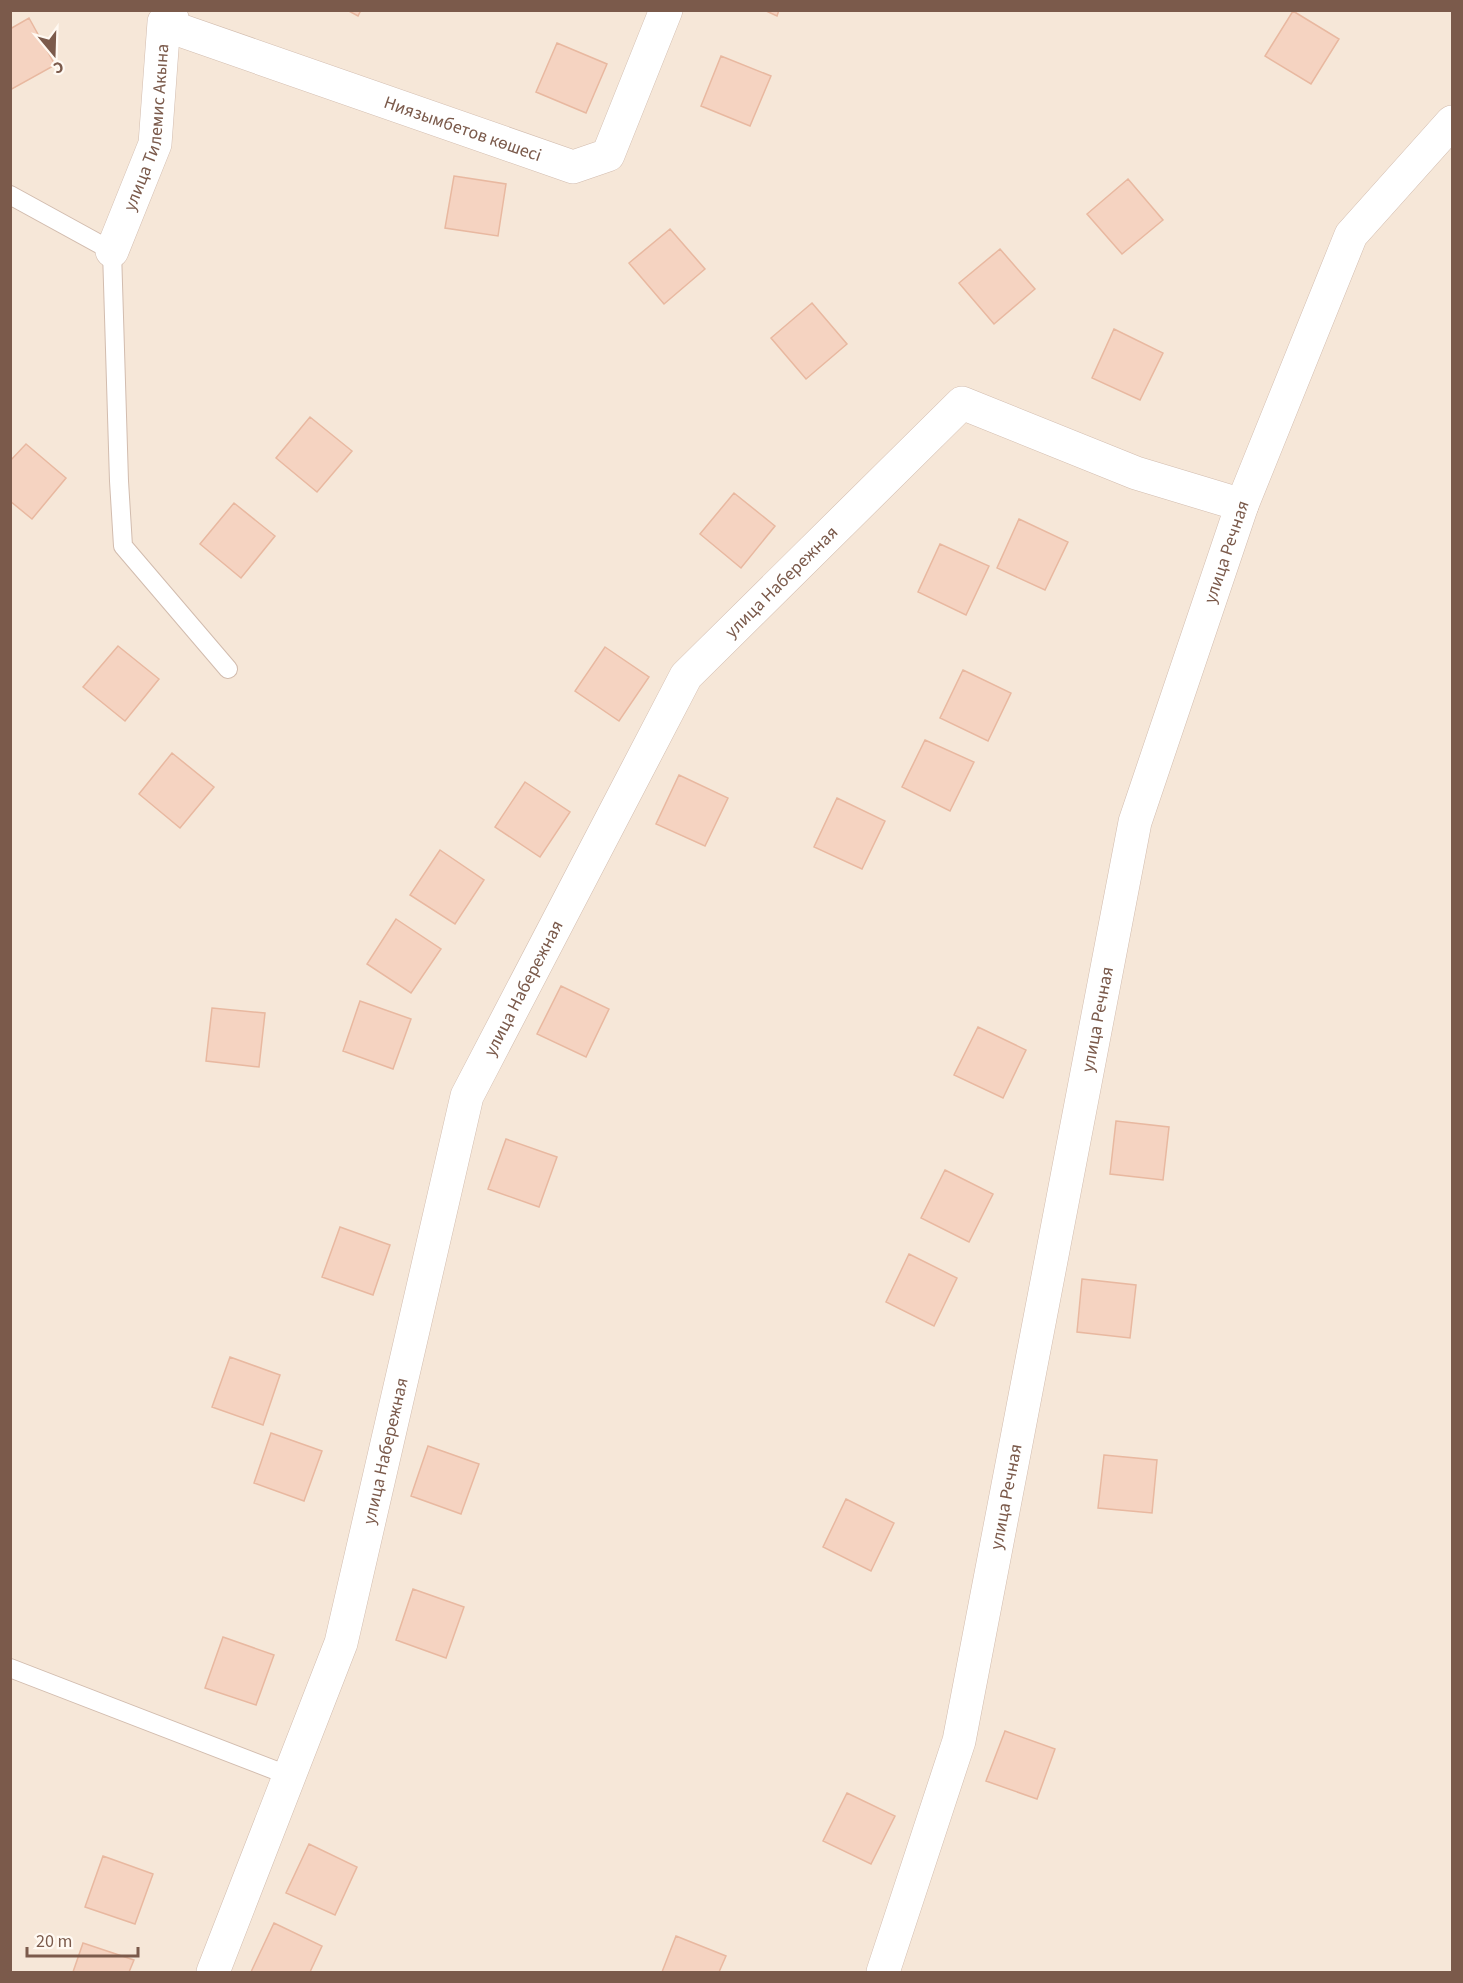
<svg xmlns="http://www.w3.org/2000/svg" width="1463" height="1983" font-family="'Source Sans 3',sans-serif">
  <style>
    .residential { fill: #f6e7d8 }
    .building { fill: #f5d3c1; stroke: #e8b8a0; stroke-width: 1.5 }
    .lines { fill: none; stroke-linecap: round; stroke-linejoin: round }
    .service-casing { stroke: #d2bcae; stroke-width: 20 }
    .minor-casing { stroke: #d2bcae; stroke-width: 34 }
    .service { stroke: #fff; stroke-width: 18 }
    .minor { stroke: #fff; stroke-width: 33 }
    .labels { text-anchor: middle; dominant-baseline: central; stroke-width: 4.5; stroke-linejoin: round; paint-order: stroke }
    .street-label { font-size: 18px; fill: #7b5a4b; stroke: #fff9f2 }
  </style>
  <rect width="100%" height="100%" fill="#fef5eb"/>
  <path class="residential" d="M11 11H1452V1972H11Z"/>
  <path class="building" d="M347 10H361L358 16Z
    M764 10H779L777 16Z
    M1293 11 1339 39 1311 84 1265 56Z
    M29 18 55 65 10 90V29Z
    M557 43 607 64 586 113 536 92Z
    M721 56 771 76 750 126 701 106Z
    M454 176 506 184 498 236 445 228Z
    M1128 179 1163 220 1122 254 1087 214Z
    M670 229 705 269 664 304 629 263Z
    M1000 249 1035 289 994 324 959 283Z
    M812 303 847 344 806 379 771 338Z
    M1114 329 1163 353 1140 400 1092 378Z
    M310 417 352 451 317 492 276 458Z
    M26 444 66 478 32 519 10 501V461Z
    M734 493 775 526 741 568 700 534Z
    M234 503 275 536 241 578 200 544Z
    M1019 519 1068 542 1045 590 997 568Z
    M940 544 989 566 966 615 918 592Z
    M118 646 159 679 125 721 83 687Z
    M605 647 649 677 619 721 575 691Z
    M963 670 1011 693 988 741 940 718Z
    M925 740 974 762 950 811 902 787Z
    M172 753 214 787 180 828 139 794Z
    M679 775 728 798 705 846 656 824Z
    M525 782 570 812 540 857 495 827Z
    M837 798 885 821 862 869 814 847Z
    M440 850 484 880 455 924 410 895Z
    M396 919 441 949 411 993 367 964Z
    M561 986 609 1009 586 1057 537 1034Z
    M360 1001 411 1019 393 1069 343 1051Z
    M212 1008 265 1013 259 1067 206 1061Z
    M978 1027 1026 1050 1003 1098 954 1075Z
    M1116 1121 1169 1127 1163 1180 1110 1174Z
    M506 1139 557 1157 539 1207 488 1189Z
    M945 1170 993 1194 969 1242 921 1218Z
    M340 1227 390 1245 373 1295 322 1277Z
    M909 1254 957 1278 934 1326 886 1302Z
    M1082 1279 1136 1285 1130 1338 1077 1332Z
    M230 1357 280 1375 263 1425 212 1407Z
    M271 1433 322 1451 304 1501 254 1483Z
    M428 1446 479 1464 461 1514 411 1496Z
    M1104 1455 1157 1460 1152 1513 1098 1508Z
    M846 1499 894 1523 871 1571 823 1547Z
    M413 1589 464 1607 446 1658 396 1640Z
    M223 1637 274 1655 256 1705 205 1688Z
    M1005 1731 1055 1749 1037 1799 986 1781Z
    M847 1793 895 1816 871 1864 823 1841Z
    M309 1844 357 1867 335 1915 286 1893Z
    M103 1856 153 1874 135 1924 85 1907Z
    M274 1923 322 1946 310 1972H251Z
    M676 1936 726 1956 719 1972H662Z
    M83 1943 134 1960 129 1972H73Z"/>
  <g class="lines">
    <g class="service-casing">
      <path id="service" d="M10 195 112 251 119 481 123 546 228 669
        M10 1668 290 1776"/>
    </g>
    <g class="minor-casing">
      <g id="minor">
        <path id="s1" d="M171 27 573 167 608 155 666 10"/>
        <path id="s2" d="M112 251 155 144 164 22 171 27 172 18"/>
        <path id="s3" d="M213 1972 341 1643 467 1096 686 676 962 403 1136 473 1242 505"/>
        <path id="s4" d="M883 1972 959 1741 1135 822 1242 505 1351 235 1452 122"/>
      </g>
    </g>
    <use href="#service" class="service"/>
    <use href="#minor" class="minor"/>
  </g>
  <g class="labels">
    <g class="street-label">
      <text stroke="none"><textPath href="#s2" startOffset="130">улица Тилемис Акына</textPath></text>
      <text stroke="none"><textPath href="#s1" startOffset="309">Ниязымбетов көшесі</textPath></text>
      <text stroke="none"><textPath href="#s4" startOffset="1464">улица Речная</textPath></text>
      <text stroke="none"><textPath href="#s3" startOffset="1522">улица Набережная</textPath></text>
      <text stroke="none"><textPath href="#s3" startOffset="1036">улица Набережная</textPath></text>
      <text stroke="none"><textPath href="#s4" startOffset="978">улица Речная</textPath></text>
      <text stroke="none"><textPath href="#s3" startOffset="550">улица Набережная</textPath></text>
      <text stroke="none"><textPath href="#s4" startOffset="492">улица Речная</textPath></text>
    </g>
  </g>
  <rect width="1463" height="1983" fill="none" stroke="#7b5a4b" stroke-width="24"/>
  <g transform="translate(54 54) rotate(161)" stroke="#fff9f2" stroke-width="4.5" paint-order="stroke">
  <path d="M0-4.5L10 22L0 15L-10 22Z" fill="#7b5a4b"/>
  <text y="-9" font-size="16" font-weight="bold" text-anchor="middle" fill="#7b5a4b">С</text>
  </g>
  <path d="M27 1947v9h111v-9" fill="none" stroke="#7b5a4b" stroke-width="3"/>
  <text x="36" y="1947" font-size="18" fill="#7b5a4b" stroke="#fff9f2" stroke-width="4.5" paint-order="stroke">20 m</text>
</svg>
